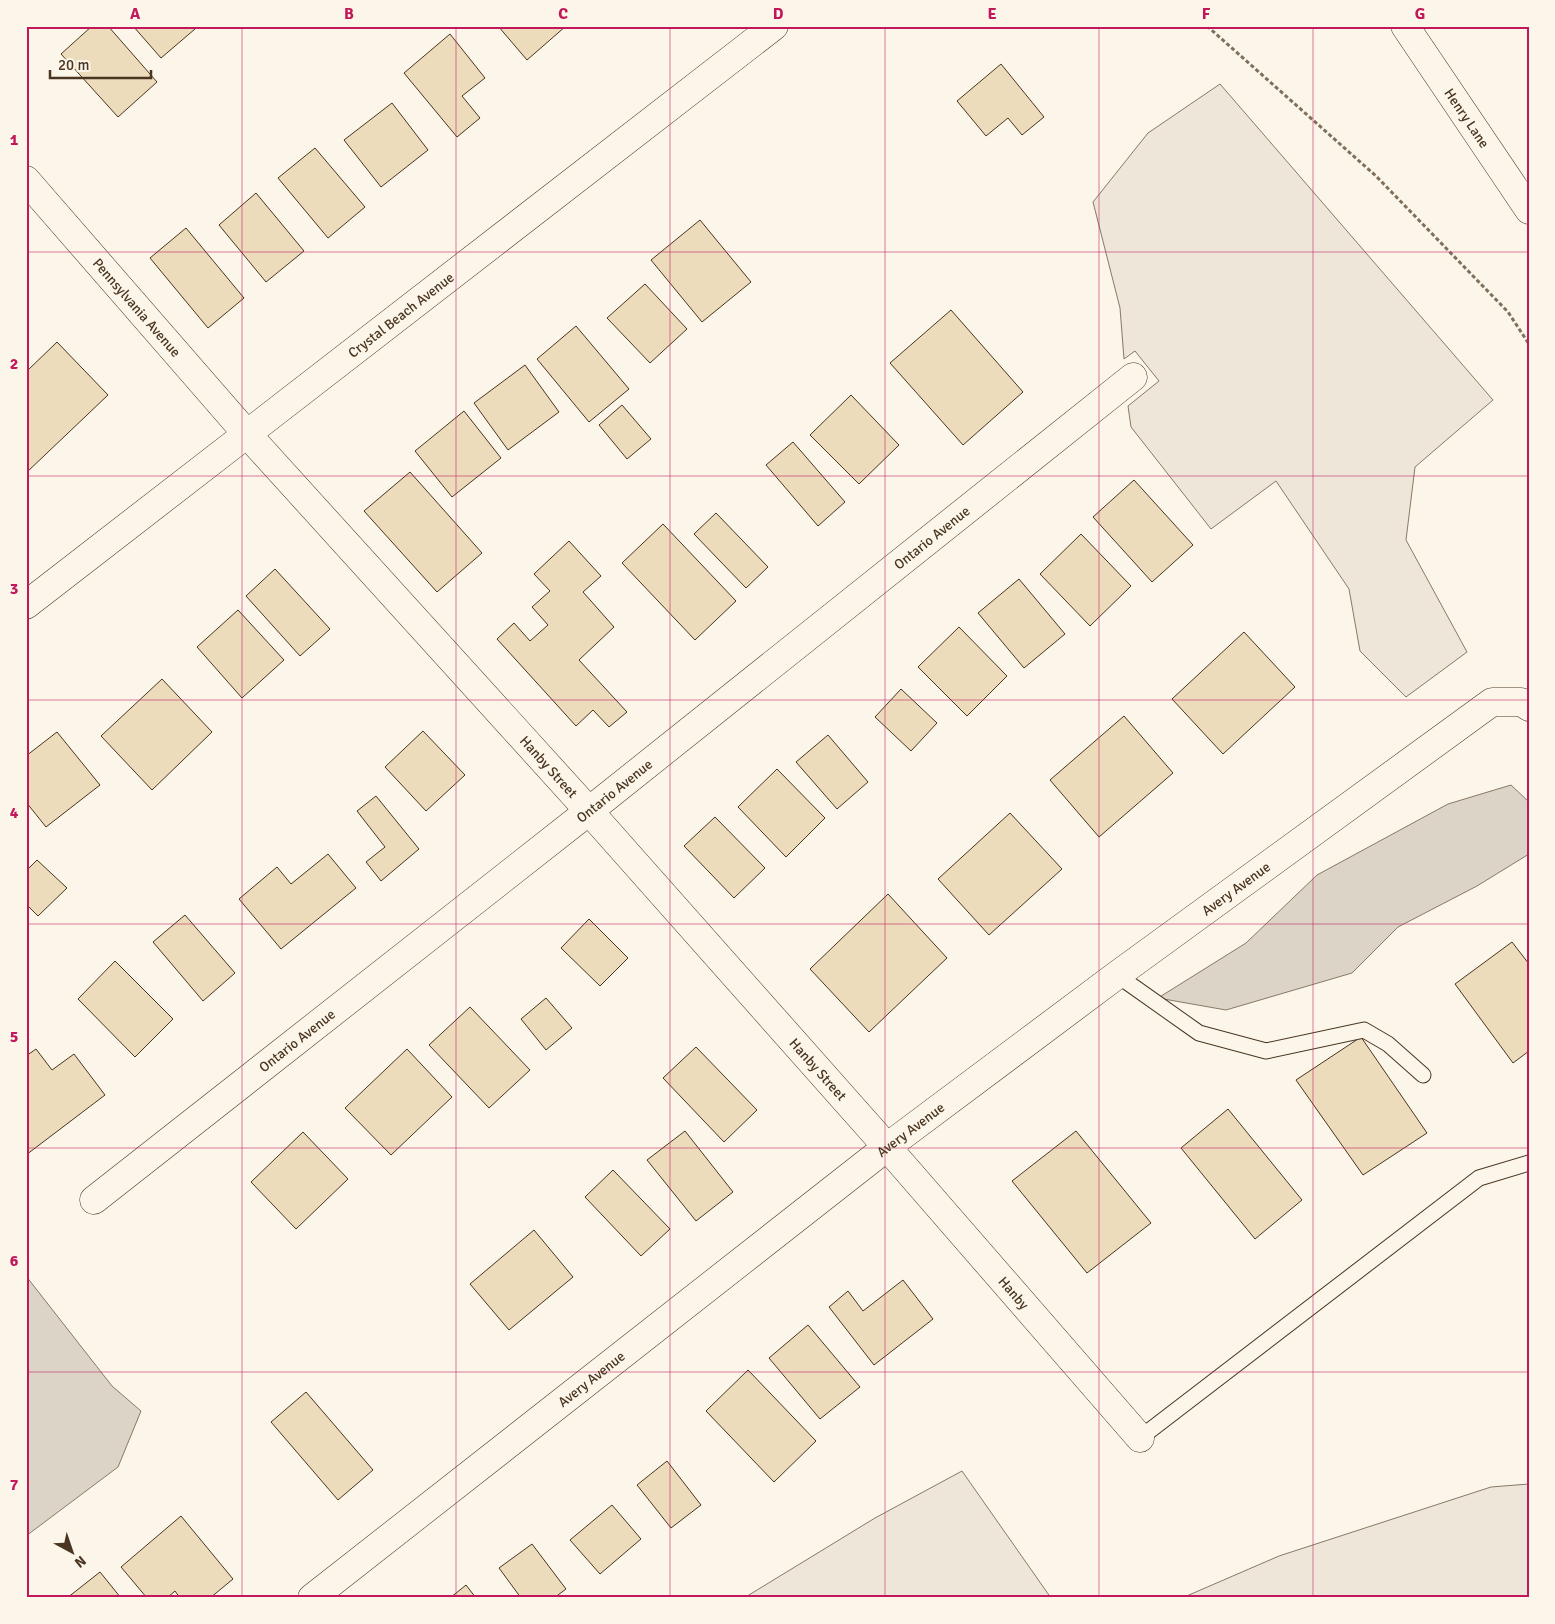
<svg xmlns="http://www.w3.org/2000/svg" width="1555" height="1624" font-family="Signika,sans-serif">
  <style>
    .green { fill: #ede6d9; stroke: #887966 }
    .water { fill: #dcd4c6; stroke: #887966 }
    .building { fill: #ecdcbc; stroke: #4a3520 }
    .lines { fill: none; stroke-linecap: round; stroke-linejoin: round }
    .lane-casing { stroke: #4a3520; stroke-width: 17 }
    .street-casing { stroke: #4a3520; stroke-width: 29 }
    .secondary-casing { stroke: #4a3520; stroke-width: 29 }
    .path { stroke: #7f6f5c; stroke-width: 3; stroke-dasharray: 4 2.5; stroke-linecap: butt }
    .lane { stroke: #fbf6e9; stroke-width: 15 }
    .street { stroke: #fbf6e9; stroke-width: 28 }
    .secondary { stroke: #fbf6e9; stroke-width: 28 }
    .grid { fill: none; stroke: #c2185b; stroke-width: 1; stroke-opacity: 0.55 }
    .labels { text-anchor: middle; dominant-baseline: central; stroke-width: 4; stroke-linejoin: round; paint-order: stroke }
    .street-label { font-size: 14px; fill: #4a3520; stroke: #fbf6e9 }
    .neatline { fill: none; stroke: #c2185b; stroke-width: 2 }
    .grid-label { font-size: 16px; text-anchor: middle; font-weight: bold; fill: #c2185b }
  </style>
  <rect width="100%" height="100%" fill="#fbf6e9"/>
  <path class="green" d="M1220 84 1493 400 1415 467 1406 540 1467 652 1406 697 1360 651 1349 589 1276 481 1211 529 1131 427 1128 406 1159 381 1135 351 1124 359 1120 308 1093 202 1148 133Z
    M962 1471 1051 1598H744L875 1518Z
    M1529 1484V1598H1182L1279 1556 1491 1487Z"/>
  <path class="water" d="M1511 785 1529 802V854L1477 886 1398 927 1352 973 1226 1010 1158 998 1246 943 1317 875 1448 804Z
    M26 1276 112 1386 141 1411 118 1467 26 1536Z"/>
  <path class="building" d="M92 26H108L157 82 118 117 61 54Z
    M133 26H192L195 29 161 58Z
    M498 26H566L527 60Z
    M450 34 485 78 462 96 480 118 457 137 404 73Z
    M1001 64 1044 117 1022 135 1008 118 986 136 957 101Z
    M392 103 428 150 381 187 344 140Z
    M315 148 365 207 328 238 278 178Z
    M256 193 304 251 266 282 219 225Z
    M700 220 751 282 702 322 651 260Z
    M186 228 244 298 208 328 150 258Z
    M645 284 687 329 650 363 607 318Z
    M951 310 1023 392 963 445 890 363Z
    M576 326 629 389 589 422 537 359Z
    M57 342 108 395 26 473V372Z
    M525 365 559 412 508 450 474 403Z
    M851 395 899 445 859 484 810 435Z
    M622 405 651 439 627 459 599 425Z
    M464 411 501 458 452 497 415 451Z
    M793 442 845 502 818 526 766 465Z
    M410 472 482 553 437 592 364 511Z
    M1134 480 1193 545 1152 582 1093 517Z
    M716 513 768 567 746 588 694 534Z
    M663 524 736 601 695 640 622 563Z
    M1081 534 1131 586 1090 626 1040 574Z
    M569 541 601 576 583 592 614 627 579 660 627 712 609 727 593 710 576 726 497 639 514 623 530 641 548 625 532 607 550 591 534 574Z
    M275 569 330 629 300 656 246 596Z
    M1019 579 1065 634 1024 668 978 613Z
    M238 610 284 660 242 698 197 647Z
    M959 627 1007 676 967 716 918 667Z
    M1244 632 1295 687 1223 754 1172 699Z
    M162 679 212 732 152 790 101 736Z
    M901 689 937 723 911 751 875 717Z
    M1124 716 1173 773 1099 837 1050 780Z
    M423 731 465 775 426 811 385 767Z
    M57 732 100 785 46 827 26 802V756Z
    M828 735 868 782 837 809 796 762Z
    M777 769 825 818 786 857 738 807Z
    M376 796 419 849 381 881 366 862 385 847 357 811Z
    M1010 813 1062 869 989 935 938 879Z
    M715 817 765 868 734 898 684 846Z
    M328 854 356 888 281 949 239 899 277 867 291 884Z
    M37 860 67 888 38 916 26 904V871Z
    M888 894 947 958 869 1032 810 969Z
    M185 915 235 973 203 1001 153 942Z
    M589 919 628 958 600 986 561 948Z
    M1512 942 1529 964V1051L1513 1063 1455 984Z
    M115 961 173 1019 135 1057 78 999Z
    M546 998 572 1028 546 1050 521 1019Z
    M470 1007 530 1070 489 1108 429 1045Z
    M1361 1037 1427 1133 1363 1175 1296 1080Z
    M696 1047 757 1110 724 1142 663 1078Z
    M36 1049 52 1070 74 1054 105 1095 26 1155V1056Z
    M407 1049 452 1097 391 1155 345 1108Z
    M1228 1109 1302 1200 1255 1239 1181 1148Z
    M685 1131 733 1192 696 1221 647 1160Z
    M1076 1131 1151 1223 1087 1273 1012 1181Z
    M303 1132 348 1179 296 1229 251 1182Z
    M613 1170 670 1229 641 1256 585 1197Z
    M534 1230 573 1277 509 1330 470 1284Z
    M903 1280 933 1319 874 1365 829 1307 848 1291 863 1311Z
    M808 1325 860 1387 820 1419 769 1358Z
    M748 1370 816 1441 774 1482 706 1411Z
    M306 1392 373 1470 338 1500 271 1422Z
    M667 1461 701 1505 671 1528 637 1485Z
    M612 1505 641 1539 600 1574 570 1540Z
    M181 1516 233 1579 210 1598H180L175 1591 167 1598H147L121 1567Z
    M532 1544 566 1589 554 1598H521L499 1568Z
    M100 1572 121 1598H67Z
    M466 1585 476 1598H450Z"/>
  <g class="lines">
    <g class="lane-casing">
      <path id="lane" d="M1117 975 1199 1033 1266 1051 1364 1030 1388 1044 1423 1075
        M1140 1438 1479 1178 1529 1163"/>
    </g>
    <g class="street-casing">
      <g id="street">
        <path id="s1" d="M1405 26 1529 210"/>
        <path id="s2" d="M26 180 247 434 589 811 887 1147 1140 1438"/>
        <path id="s3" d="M94 1200 589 811 1133 377"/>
        <path id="s4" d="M312 1598 887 1147 1117 975 1492 702H1521L1529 707"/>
      </g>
    </g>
    <g class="secondary-casing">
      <g id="secondary">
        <path id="s5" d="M26 605 774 26"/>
      </g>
    </g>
    <path class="path" d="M1207 26 1376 176 1508 312 1529 344"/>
    <use href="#lane" class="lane"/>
    <use href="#street" class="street"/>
    <use href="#secondary" class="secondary"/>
  </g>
  <path class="grid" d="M242 26V1598M456 26V1598M670 26V1598M885 26V1598M1099 26V1598M1313 26V1598M26 252H1529M26 476H1529M26 700H1529M26 924H1529M26 1148H1529M26 1372H1529"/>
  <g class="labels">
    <g class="street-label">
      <text stroke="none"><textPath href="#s1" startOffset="111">Henry Lane</textPath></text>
      <text stroke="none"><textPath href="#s2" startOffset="169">Pennsylvania Avenue</textPath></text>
      <text stroke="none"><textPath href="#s5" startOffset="474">Crystal Beach Avenue</textPath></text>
      <text stroke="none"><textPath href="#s3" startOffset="1068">Ontario Avenue</textPath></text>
      <text stroke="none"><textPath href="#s2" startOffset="786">Hanby Street</textPath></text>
      <text stroke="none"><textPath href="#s3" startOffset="662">Ontario Avenue</textPath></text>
      <text stroke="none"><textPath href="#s4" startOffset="1165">Avery Avenue</textPath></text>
      <text stroke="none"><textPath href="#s3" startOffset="258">Ontario Avenue</textPath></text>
      <text stroke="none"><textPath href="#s2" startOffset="1191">Hanby Street</textPath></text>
      <text stroke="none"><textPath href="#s4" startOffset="760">Avery Avenue</textPath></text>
      <text stroke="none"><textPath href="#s2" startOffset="1488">Hanby</textPath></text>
      <text stroke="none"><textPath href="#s4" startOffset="355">Avery Avenue</textPath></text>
    </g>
  </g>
  <rect width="1555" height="1624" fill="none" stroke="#fbf6e9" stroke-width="55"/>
  <g transform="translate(72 1552) rotate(140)" stroke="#fbf6e9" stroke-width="4" paint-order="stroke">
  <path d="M0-4L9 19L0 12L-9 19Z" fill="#4a3520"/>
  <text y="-8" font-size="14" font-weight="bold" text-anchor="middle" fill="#4a3520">N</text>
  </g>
  <path d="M50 70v8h101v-8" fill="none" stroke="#4a3520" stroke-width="2.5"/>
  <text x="58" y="70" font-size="15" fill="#4a3520" stroke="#fbf6e9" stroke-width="4" paint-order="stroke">20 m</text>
  <rect x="28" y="28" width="1500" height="1568" class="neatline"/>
  <g class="grid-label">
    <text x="135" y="19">A</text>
    <text x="349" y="19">B</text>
    <text x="563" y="19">C</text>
    <text x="778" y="19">D</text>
    <text x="992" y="19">E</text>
    <text x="1206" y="19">F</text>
    <text x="1420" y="19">G</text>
    <text x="14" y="145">1</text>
    <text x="14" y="369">2</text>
    <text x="14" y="594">3</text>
    <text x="14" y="818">4</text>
    <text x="14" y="1042">5</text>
    <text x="14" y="1266">6</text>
    <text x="14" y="1490">7</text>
  </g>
</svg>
